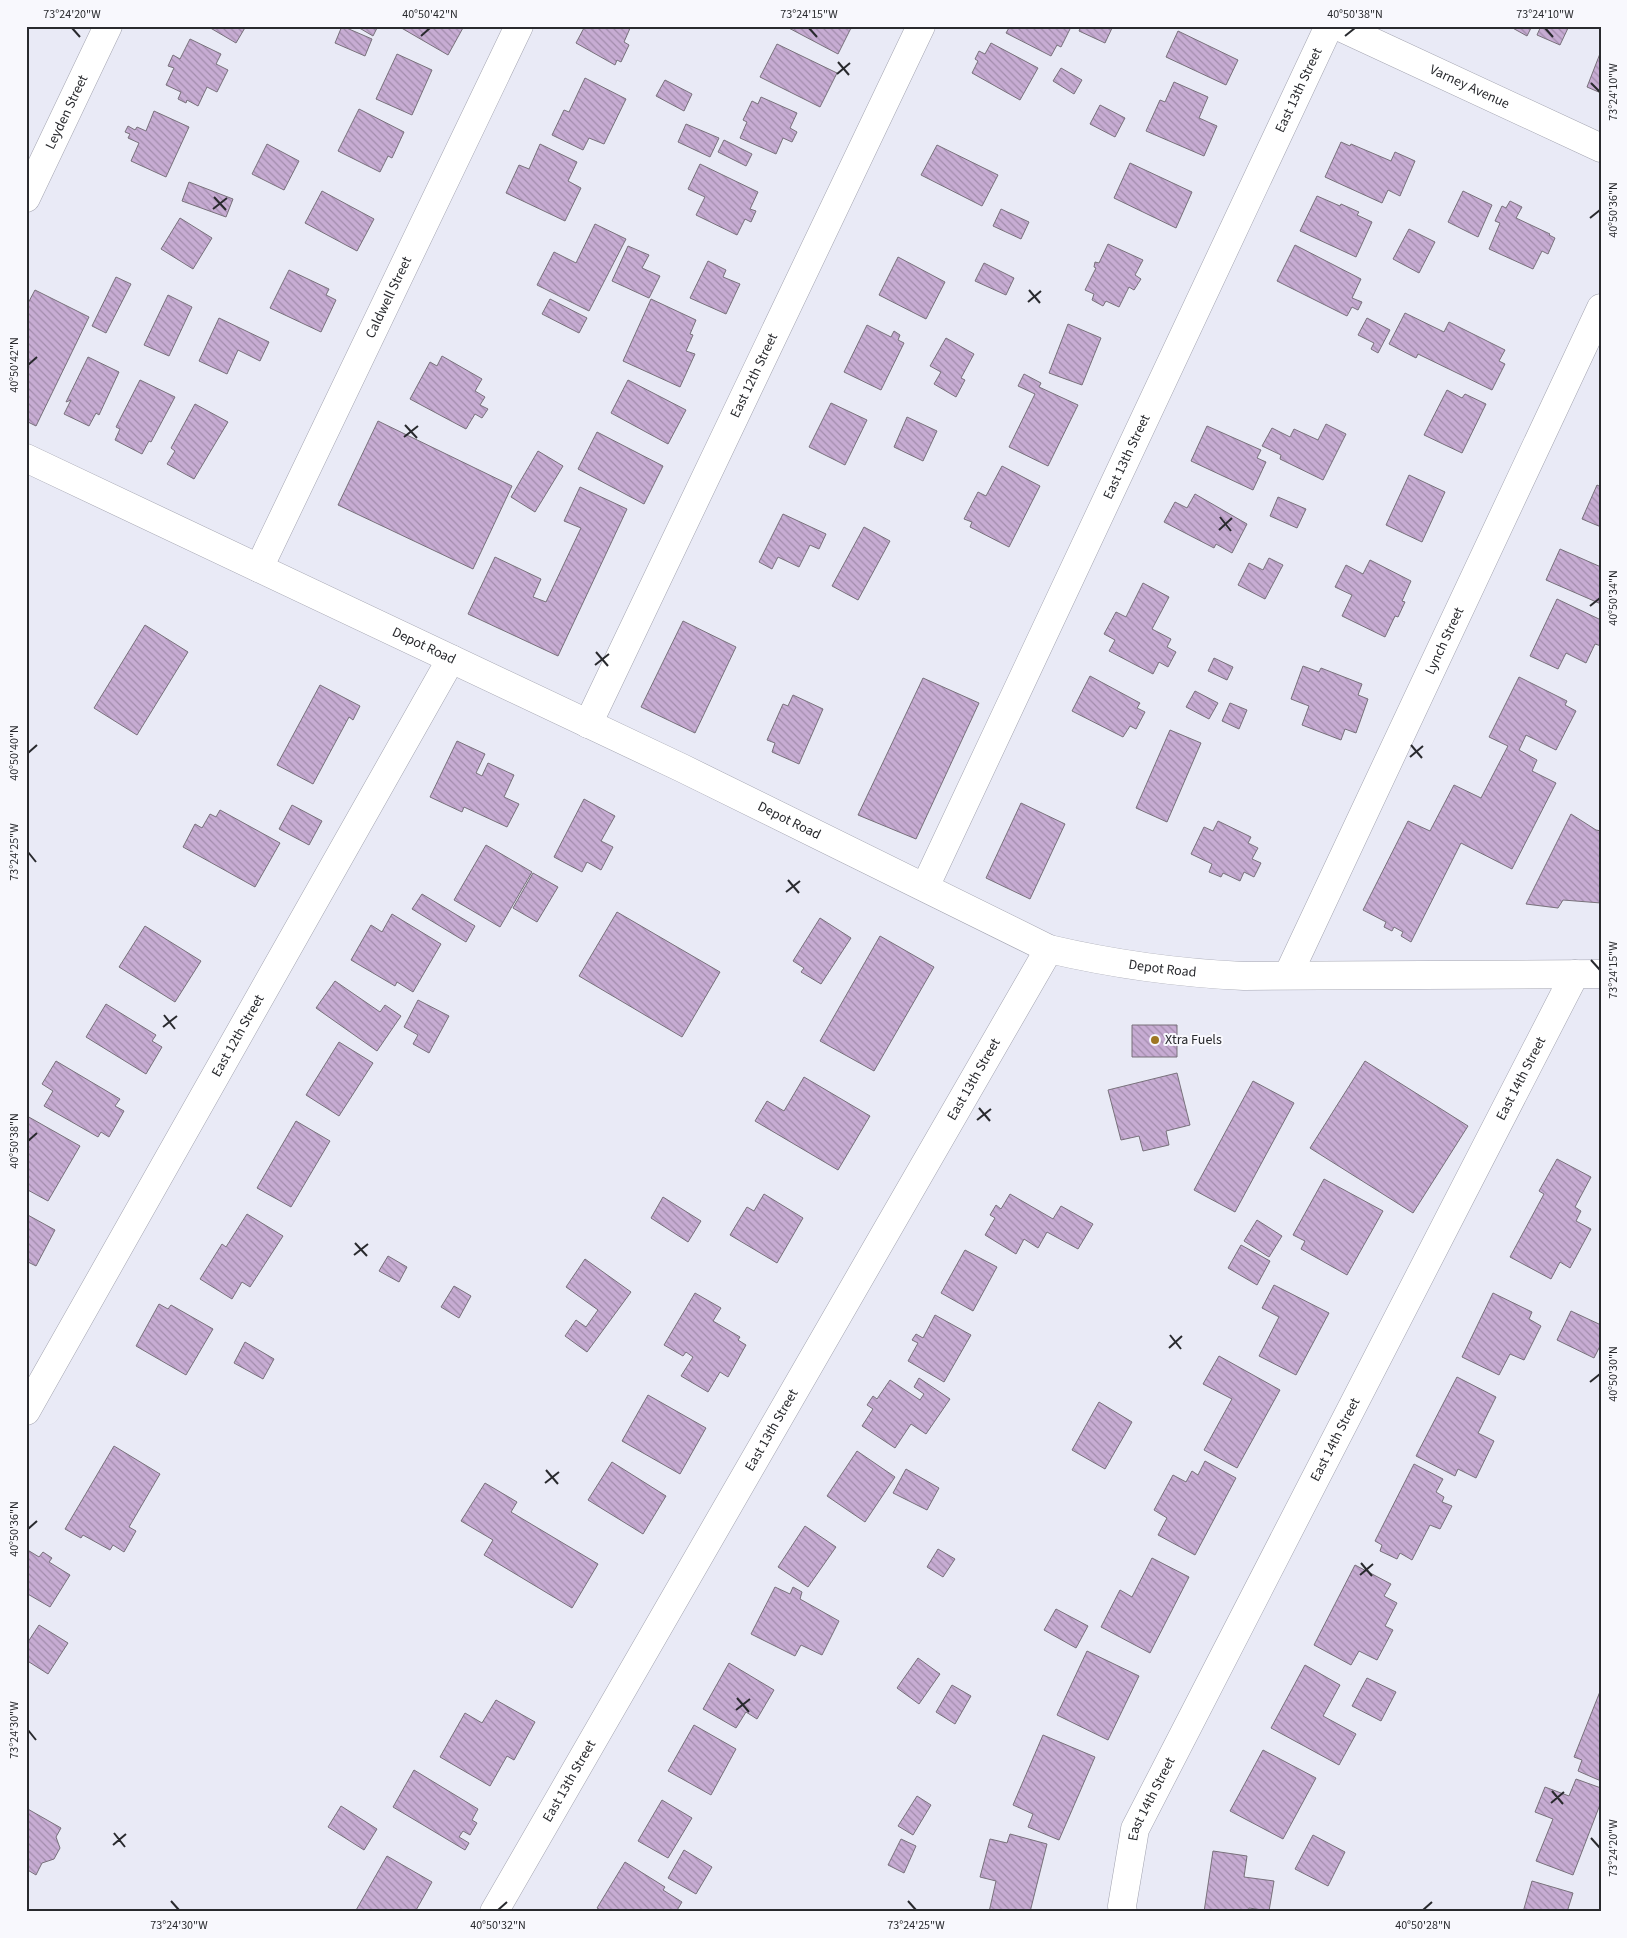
<svg xmlns="http://www.w3.org/2000/svg" width="1627" height="1938" font-family="'Source Sans 3',sans-serif">
  <style>
    .building { fill: url(#building-back-hatch); stroke: #78717b }
    .lines { fill: none; stroke-linecap: round; stroke-linejoin: round }
    .minor-casing { stroke: #a3a4b0; stroke-width: 29 }
    .tertiary-casing { stroke: #a3a4b0; stroke-width: 29 }
    .minor { stroke: #fff; stroke-width: 28 }
    .tertiary { stroke: #fff; stroke-width: 28 }
    .ticks { fill: none; stroke: #292a2e; stroke-width: 2 }
    .poi-dot { fill: #9e7623; stroke: #f8f8fd; stroke-width: 2 }
    .labels { text-anchor: middle; dominant-baseline: central; stroke-width: 4; stroke-linejoin: round; paint-order: stroke }
    .street-label { font-size: 14px; fill: #292a2e; stroke: #f8f8fd }
    .poi-label { font-size: 14px; fill: #292a2e; stroke: #f8f8fd; text-anchor: start }
    .neatline { fill: none; stroke: #292a2e; stroke-width: 2 }
    .ticks-label { font-size: 12px; text-anchor: middle; fill: #292a2e }
  </style>
  <defs>
    <pattern id="building-back-hatch" width="6" height="6" patternUnits="userSpaceOnUse" patternTransform="scale(1.25)"><rect width="6" height="6" fill="#c7acd3"/><path d="M-1 5l2 2M0 0l6 6M5-1l2 2" fill="none" stroke="#a28cac"/></pattern>
  </defs>
  <rect width="100%" height="100%" fill="#e9eaf6"/>
  <path class="building" d="M207 26H246L236 43Z
    M342 26 372 39 365 56 335 43Z
    M356 26H378L373 36Z
    M398 26H464L448 55Z
    M585 26H590L594 29 595 26H631L624 42 629 45 621 62 617 60 615 65 576 43Z
    M785 26H852L838 54Z
    M1010 26H1070L1071 27 1061 47 1057 45 1051 56 1006 33Z
    M1081 26H1113L1105 43 1079 31Z
    M1509 26H1532L1527 36Z
    M1541 26H1569L1560 45 1537 35Z
    M1178 31 1238 60 1226 85 1166 57Z
    M190 39 221 54 216 64 228 70 217 92 207 87 198 106 187 100 186 103 178 99 181 92 166 85 174 68 168 66 173 55 180 59Z
    M991 43 1038 68 1020 100 972 73 978 61 975 59 979 51 985 54Z
    M777 44 837 73 820 107 760 77Z
    M1601 51V93L1587 87Z
    M397 54 432 70 412 115 376 99Z
    M1061 68 1082 80 1074 94 1053 81Z
    M585 78 626 99 604 144 589 138 583 150 552 135 564 110 569 112Z
    M665 80 692 94 684 111 656 96Z
    M1174 82 1208 97 1199 118 1217 126 1204 156 1146 131 1160 100 1165 102Z
    M761 97 797 113 790 128 797 132 792 142 783 138 776 154 740 138 747 122 743 120 752 101 758 104Z
    M1100 105 1125 118 1115 137 1090 124Z
    M359 109 404 132 392 158 388 156 380 172 338 151Z
    M154 111 189 127 166 177 131 161 139 143 128 138 130 134 125 132 128 126 135 130 137 127 146 131Z
    M686 124 719 138 710 157 678 142Z
    M724 140 752 154 746 166 718 152Z
    M1341 142 1350 146 1351 144 1391 161 1395 152 1415 161 1400 196 1388 190 1382 203 1325 177Z
    M267 144 299 161 284 190 252 174Z
    M540 144 577 162 568 181 581 188 565 221 506 193 519 165 529 169Z
    M937 145 998 175 982 206 921 175Z
    M1130 163 1192 192 1176 228 1114 198Z
    M700 164 758 192 750 209 756 211 751 222 745 219 737 235 696 215 705 197 688 189Z
    M189 182 233 199 226 217 182 201Z
    M322 191 374 219 357 251 305 223Z
    M1463 191 1492 205 1478 237 1448 222Z
    M1317 196 1340 206 1341 204 1359 212 1357 215 1372 222 1356 257 1300 231Z
    M1510 201 1522 207 1516 218 1550 234 1549 235 1555 238 1548 254 1542 251 1533 269 1489 249 1500 223 1495 221 1502 206 1506 208Z
    M1001 209 1029 222 1021 239 993 226Z
    M180 218 212 238 193 269 161 249Z
    M595 224 626 239 589 311 537 285 554 252 576 263Z
    M1409 229 1435 242 1419 273 1393 259Z
    M1108 244 1143 260 1135 275 1141 279 1134 290 1129 287 1119 307 1106 301 1103 306 1092 300 1094 294 1085 290 1096 268 1094 267 1095 262 1099 263Z
    M1295 245 1361 279 1352 298 1362 302 1358 310 1352 307 1347 316 1277 281Z
    M628 246 649 255 642 268 660 276 649 298 612 281Z
    M898 257 945 282 926 319 879 295Z
    M708 261 726 270 723 277 740 284 726 314 690 298Z
    M984 263 1014 278 1006 295 975 281Z
    M289 270 329 289 326 295 336 300 321 332 270 308Z
    M116 277 131 284 106 333 92 326Z
    M35 290 89 317 36 426 26 421V307Z
    M168 295 192 307 169 356 144 345Z
    M550 299 587 318 579 333 542 314Z
    M651 299 696 320 690 334 693 335 686 351 695 354 680 387 623 361Z
    M1405 313 1444 332 1449 322 1505 350 1499 361 1505 364 1492 390 1418 354 1416 358 1389 344Z
    M219 318 269 342 260 361 238 350 227 374 199 361Z
    M1367 318 1390 330 1378 353 1371 349 1374 343 1358 335Z
    M1068 324 1101 338 1082 385 1049 373Z
    M867 325 891 337 894 331 900 335 898 340 904 343 881 390 844 372Z
    M946 338 974 354 961 378 965 380 956 397 934 384 941 372 930 366Z
    M442 356 482 379 475 391 485 397 480 405 488 409 482 418 475 414 466 429 410 399 430 362 437 366Z
    M88 357 119 372 99 415 96 413 89 426 64 414 71 400 66 402Z
    M1024 374 1041 383 1039 387 1078 405 1048 466 1009 447 1035 394 1018 386Z
    M140 380 175 397 151 442 149 441 142 454 115 440 120 429 116 427Z
    M628 380 686 410 668 444 611 413Z
    M1447 390 1462 398 1465 394 1486 404 1462 453 1424 435Z
    M831 403 867 420 845 465 809 447Z
    M195 404 228 422 194 479 167 464 175 451 171 448Z
    M907 417 937 431 923 461 894 447Z
    M378 421 512 486 473 569 338 505Z
    M1326 424 1346 434 1323 480 1280 459 1281 455 1262 446 1272 428 1290 437 1294 429 1318 440Z
    M1207 426 1261 450 1257 458 1266 462 1253 490 1191 461Z
    M597 432 663 466 644 504 578 469Z
    M538 451 563 466 535 512 511 497Z
    M1002 466 1040 486 1009 547 970 527 972 522 964 519 978 492 986 496Z
    M1409 475 1445 492 1422 542 1386 525Z
    M1597 485 1601 487V527L1582 519Z
    M580 487 627 509 558 656 468 614 495 557 541 579 533 597 546 602 581 528 564 521Z
    M1195 494 1247 524 1232 553 1216 544 1214 548 1164 522 1175 502 1187 508Z
    M1278 497 1306 509 1297 528 1270 516Z
    M783 514 826 534 819 549 810 545 799 567 778 557 772 569 759 562Z
    M864 527 890 541 858 600 832 586Z
    M1560 549 1601 567V604L1546 580Z
    M1269 558 1283 565 1265 599 1238 585 1249 563 1263 570Z
    M1370 560 1411 581 1402 601 1405 602 1398 617 1395 616 1385 637 1342 616 1352 595 1335 587 1346 565 1363 574Z
    M1143 583 1169 597 1152 629 1171 639 1167 647 1176 652 1168 667 1159 662 1153 674 1109 651 1115 640 1104 634 1116 612 1126 617Z
    M1557 599 1601 620V646L1595 644 1586 663 1566 653 1558 669 1530 656Z
    M683 621 736 647 695 733 641 707Z
    M145 625 188 652 137 735 94 708Z
    M1214 658 1233 667 1227 680 1208 671Z
    M1303 666 1319 672 1321 668 1362 684 1358 695 1368 699 1356 733 1345 729 1341 740 1302 725 1309 706 1291 699Z
    M1090 676 1140 703 1137 708 1145 712 1136 729 1130 726 1123 737 1072 711Z
    M1519 677 1567 701 1565 705 1576 711 1556 750 1526 735 1519 750 1537 760 1532 771 1556 783 1512 869 1461 843 1411 942 1401 936 1403 932 1394 927 1392 931 1384 927 1386 922 1363 910 1408 821 1430 831 1454 785 1481 798 1508 746 1489 737Z
    M923 678 979 703 916 839 858 815Z
    M320 685 360 706 353 720 349 717 313 784 277 765Z
    M1195 691 1218 703 1209 719 1186 707Z
    M793 695 823 709 799 764 772 752 775 743 767 740 783 704 788 706Z
    M1230 703 1247 710 1239 729 1222 721Z
    M1170 730 1201 743 1167 822 1136 808Z
    M457 741 485 754 476 773 482 776 488 763 514 775 504 797 519 804 507 827 464 807 462 812 430 797Z
    M584 799 615 816 601 841 613 847 601 870 587 862 582 872 554 857Z
    M1021 803 1065 824 1030 899 986 878Z
    M292 805 322 821 309 845 279 829Z
    M220 810 280 843 255 887 183 847 195 824 202 828 210 814 216 817Z
    M1571 814 1596 830 1601 831V903L1563 900 1558 908 1526 904Z
    M1218 821 1251 837 1248 843 1258 848 1252 859 1261 863 1254 877 1244 872 1240 881 1223 873 1221 877 1209 872 1212 864 1191 854 1204 827 1213 831Z
    M486 845 532 872 500 927 454 900Z
    M533 873 558 887 537 922 513 908Z
    M422 894 475 926 466 942 412 909Z
    M617 912 720 972 682 1037 579 976Z
    M392 914 441 944 413 992 397 982 395 986 351 960 371 925 382 932Z
    M820 918 851 938 821 984 801 972 804 968 793 961Z
    M145 926 201 961 175 1002 119 967Z
    M880 936 934 967 874 1071 820 1041Z
    M335 981 380 1012 385 1005 401 1016 377 1051 316 1008Z
    M418 1000 449 1016 429 1053 413 1044 418 1035 404 1027Z
    M106 1004 156 1035 152 1041 162 1047 146 1074 86 1037Z
    M1132 1025H1177V1057H1132Z
    M339 1042 373 1063 339 1116 306 1095Z
    M56 1061 120 1099 115 1106 124 1111 109 1137 101 1132 98 1137 44 1106 53 1091 42 1084Z
    M1365 1061 1468 1126 1413 1213 1310 1148Z
    M1177 1073 1190 1125 1166 1131 1169 1145 1143 1151 1139 1136 1121 1140 1108 1090Z
    M804 1077 870 1116 838 1170 755 1121 767 1101 784 1111Z
    M1253 1081 1294 1103 1235 1212 1194 1190Z
    M27 1116 80 1146 48 1201 26 1189V1154L29 1149 26 1148Z
    M296 1121 330 1141 291 1207 257 1188Z
    M1557 1159 1591 1177 1575 1207 1581 1211 1576 1221 1591 1229 1570 1268 1560 1262 1551 1279 1510 1257 1544 1194 1539 1191Z
    M1324 1179 1383 1211 1347 1275 1301 1249 1305 1241 1293 1235Z
    M764 1194 803 1218 777 1263 730 1235 747 1207 754 1211Z
    M1010 1194 1053 1219 1061 1206 1093 1224 1078 1249 1047 1232 1038 1248 1024 1239 1016 1254 985 1235 995 1218 990 1215 996 1205 1001 1209Z
    M663 1197 701 1221 688 1242 651 1218Z
    M26 1214 55 1230 36 1266 26 1261Z
    M247 1214 283 1236 250 1287 242 1282 232 1299 200 1279 222 1244 226 1247Z
    M1257 1220 1282 1236 1269 1257 1244 1241Z
    M1241 1245 1270 1261 1257 1285 1228 1268Z
    M965 1250 997 1267 973 1311 941 1293Z
    M388 1256 407 1267 399 1282 379 1271Z
    M585 1259 631 1292 587 1352 565 1336 576 1320 586 1327 598 1310 566 1287Z
    M1274 1285 1329 1313 1296 1375 1259 1356 1279 1317 1262 1308Z
    M454 1286 471 1296 459 1318 441 1307Z
    M695 1293 721 1308 713 1321 740 1337 738 1340 746 1345 728 1377 720 1372 708 1392 681 1376 693 1357 686 1352 683 1356 664 1345Z
    M1493 1293 1532 1312 1529 1319 1541 1326 1524 1360 1510 1354 1499 1375 1462 1357Z
    M159 1304 168 1309 171 1305 213 1329 186 1375 136 1346Z
    M1571 1311 1601 1325V1344L1594 1358 1557 1340Z
    M935 1315 971 1335 944 1382 908 1361 918 1343 912 1340 916 1334 923 1338Z
    M245 1342 274 1359 263 1379 234 1363Z
    M1219 1356 1280 1390 1237 1468 1204 1450 1232 1399 1203 1384Z
    M1457 1377 1496 1397 1478 1433 1494 1441 1476 1478 1458 1469 1455 1476 1416 1456Z
    M919 1378 950 1399 926 1434 911 1424 895 1448 862 1426 873 1409 867 1405 873 1396 877 1399 890 1380 920 1400 924 1394 914 1387Z
    M648 1395 706 1428 680 1474 622 1441Z
    M1099 1402 1132 1422 1105 1469 1072 1450Z
    M114 1446 160 1474 129 1527 136 1531 124 1552 113 1545 110 1550 83 1535 81 1538 65 1529Z
    M857 1451 895 1477 865 1522 827 1496Z
    M1205 1461 1236 1478 1195 1555 1158 1535 1167 1518 1154 1510 1173 1475 1186 1482 1192 1471 1198 1475Z
    M612 1462 666 1496 643 1534 588 1500Z
    M1414 1464 1443 1479 1436 1492 1444 1497 1442 1502 1452 1506 1440 1529 1430 1525 1412 1560 1400 1553 1397 1559 1380 1551 1382 1545 1375 1541Z
    M906 1469 939 1488 927 1510 893 1493Z
    M485 1483 517 1502 511 1512 598 1564 572 1608 484 1555 493 1540 461 1521Z
    M805 1526 836 1547 808 1587 778 1567Z
    M26 1549 39 1557 43 1552 52 1558 49 1562 70 1575 50 1607 26 1593Z
    M938 1549 955 1559 943 1577 927 1567Z
    M1152 1558 1189 1577 1150 1653 1101 1627 1120 1590 1132 1597Z
    M1355 1565 1391 1584 1384 1596 1397 1603 1385 1626 1393 1630 1377 1660 1359 1651 1351 1665 1314 1645Z
    M775 1587 790 1594 793 1587 802 1592 800 1599 839 1621 822 1655 801 1645 795 1656 751 1634Z
    M1056 1609 1088 1626 1076 1648 1044 1630Z
    M39 1625 68 1643 48 1674 26 1660V1645Z
    M1087 1651 1139 1676 1108 1740 1057 1715Z
    M918 1658 940 1674 919 1704 897 1688Z
    M729 1663 774 1690 757 1719 746 1712 736 1728 703 1709Z
    M1305 1665 1340 1685 1323 1716 1356 1734 1339 1765 1271 1728Z
    M1367 1678 1396 1692 1381 1721 1352 1706Z
    M952 1685 971 1696 955 1724 936 1712Z
    M1601 1689V1781L1578 1771 1582 1760 1574 1757Z
    M496 1700 535 1722 514 1760 507 1756 490 1786 440 1757 465 1713 482 1723Z
    M694 1725 736 1749 711 1795 668 1771Z
    M1043 1735 1095 1757 1059 1840 1028 1827 1033 1814 1013 1805Z
    M1263 1750 1316 1778 1283 1839 1230 1811Z
    M414 1770 478 1809 472 1820 477 1823 470 1835 463 1831 459 1837 469 1843 465 1850 393 1807Z
    M1576 1779 1601 1788V1802L1573 1875 1536 1861 1553 1819 1535 1812 1545 1787 1569 1796Z
    M917 1796 931 1805 913 1835 898 1826Z
    M662 1800 692 1818 668 1858 638 1841Z
    M341 1806 377 1829 364 1850 328 1827Z
    M26 1808 61 1828 56 1837 60 1848 54 1859 42 1863 36 1875 26 1869Z
    M1010 1834 1047 1844 1030 1912H989L996 1881 980 1877 990 1839 1007 1843Z
    M1313 1835 1345 1852 1328 1886 1295 1869Z
    M901 1839 916 1846 904 1873 888 1865Z
    M684 1850 712 1867 696 1894 668 1878Z
    M1213 1851 1247 1856 1244 1877 1274 1881 1269 1911 1249 1908 1248 1912H1204Z
    M387 1856 432 1882 415 1912H355Z
    M625 1862 665 1887 663 1890 682 1902 676 1912H604L597 1908Z
    M1532 1881 1573 1893 1567 1912H1523Z"/>
  <g class="lines">
    <g class="minor-casing">
      <g id="minor">
        <path id="s1" d="M1338 26 1601 148"/>
        <path id="s2" d="M26 198 108 26"/>
        <path id="s3" d="M259 568 519 26"/>
        <path id="s4" d="M588 724 921 26"/>
        <path id="s5" d="M925 887 1329 26"/>
        <path id="s6" d="M1288 975 1601 308"/>
        <path id="s7" d="M26 1411 451 659"/>
        <path id="s8" d="M494 1912 1049 949"/>
        <path id="s9" d="M1123 1912 1122 1906 1135 1829 1575 974"/>
      </g>
    </g>
    <g class="tertiary-casing">
      <g id="tertiary">
        <path id="s10" d="M26 458 682 768 1049 949C1113 964 1178 973 1244 976L1601 974"/>
      </g>
    </g>
    <use href="#minor" class="minor"/>
    <use href="#tertiary" class="tertiary"/>
  </g>
  <path class="ticks" d="M72 28 80 37M809 28 817 37M1545 28 1553 37M421 36 430 28M1345 36 1355 28M838 62 849 75M837 74 850 63M1591 83 1600 92M214 197 226 210M213 209 227 198M1590 218 1600 210M1029 290 1040 303M1028 302 1041 291M28 365 37 357M405 425 417 438M404 437 418 426M1220 517 1231 531M1219 530 1232 518M1590 606 1600 598M596 652 608 666M595 665 609 654M1411 745 1422 758M28 753 37 745M1410 757 1423 746M28 852 36 862M788 880 799 893M786 892 800 881M1591 960 1600 970M164 1015 175 1029M163 1027 177 1016M979 1108 990 1121M977 1120 991 1109M28 1141 37 1133M355 1243 367 1256M354 1255 368 1244M1170 1335 1181 1349M1169 1348 1182 1336M1590 1382 1600 1374M546 1470 558 1484M545 1483 559 1472M28 1529 37 1521M1361 1563 1372 1576M1360 1575 1373 1564M737 1698 749 1712M736 1710 750 1699M28 1730 36 1740M1552 1791 1563 1804M1551 1803 1564 1792M114 1833 125 1847M1591 1838 1600 1848M113 1845 126 1834M171 1901 179 1910M908 1901 916 1910M498 1910 507 1902M1423 1910 1432 1902"/>
  <circle class="poi-dot" cx="1155" cy="1040" r="5"/>
  <g class="labels">
    <g class="street-label">
      <text stroke="none"><textPath href="#s1" startOffset="145">Varney Avenue</textPath></text>
      <text stroke="none"><textPath href="#s5" startOffset="880">East 13th Street</textPath></text>
      <text stroke="none"><textPath href="#s2" startOffset="95">Leyden Street</textPath></text>
      <text stroke="none"><textPath href="#s3" startOffset="300">Caldwell Street</textPath></text>
      <text stroke="none"><textPath href="#s4" startOffset="386">East 12th Street</textPath></text>
      <text stroke="none"><textPath href="#s5" startOffset="475">East 13th Street</textPath></text>
      <text stroke="none"><textPath href="#s6" startOffset="369">Lynch Street</textPath></text>
      <text stroke="none"><textPath href="#s10" startOffset="440">Depot Road</textPath></text>
      <text stroke="none"><textPath href="#s10" startOffset="845">Depot Road</textPath></text>
      <text stroke="none"><textPath href="#s10" startOffset="1250">Depot Road</textPath></text>
      <text stroke="none"><textPath href="#s7" startOffset="431">East 12th Street</textPath></text>
      <text stroke="none"><textPath href="#s9" startOffset="928">East 14th Street</textPath></text>
      <text stroke="none"><textPath href="#s8" startOffset="961">East 13th Street</textPath></text>
      <text stroke="none"><textPath href="#s8" startOffset="556">East 13th Street</textPath></text>
      <text stroke="none"><textPath href="#s9" startOffset="522">East 14th Street</textPath></text>
      <text stroke="none"><textPath href="#s8" startOffset="151">East 13th Street</textPath></text>
      <text stroke="none"><textPath href="#s9" startOffset="118">East 14th Street</textPath></text>
    </g>
    <g class="poi-label">
      <text x="1165" y="1040">Xtra Fuels</text>
    </g>
  </g>
  <rect width="1627" height="1938" fill="none" stroke="#f8f8fd" stroke-width="55"/>
  <rect x="28" y="28" width="1572" height="1882" class="neatline"/>
  <g class="ticks-label">
    <text x="72" y="18">73°24'20"W</text>
    <text x="430" y="18">40°50'42"N</text>
    <text x="809" y="18">73°24'15"W</text>
    <text x="1355" y="18">40°50'38"N</text>
    <text x="1545" y="18">73°24'10"W</text>
    <text transform="translate(1613 92) rotate(-90)" y="4">73°24'10"W</text>
    <text transform="translate(1613 210) rotate(-90)" y="4">40°50'36"N</text>
    <text transform="translate(14 365) rotate(-90)" y="4">40°50'42"N</text>
    <text transform="translate(1613 598) rotate(-90)" y="4">40°50'34"N</text>
    <text transform="translate(14 753) rotate(-90)" y="4">40°50'40"N</text>
    <text transform="translate(14 852) rotate(-90)" y="4">73°24'25"W</text>
    <text transform="translate(1613 970) rotate(-90)" y="4">73°24'15"W</text>
    <text transform="translate(14 1141) rotate(-90)" y="4">40°50'38"N</text>
    <text transform="translate(1613 1374) rotate(-90)" y="4">40°50'30"N</text>
    <text transform="translate(14 1529) rotate(-90)" y="4">40°50'36"N</text>
    <text transform="translate(14 1730) rotate(-90)" y="4">73°24'30"W</text>
    <text transform="translate(1613 1848) rotate(-90)" y="4">73°24'20"W</text>
    <text x="179" y="1929">73°24'30"W</text>
    <text x="498" y="1929">40°50'32"N</text>
    <text x="916" y="1929">73°24'25"W</text>
    <text x="1423" y="1929">40°50'28"N</text>
  </g>
</svg>
